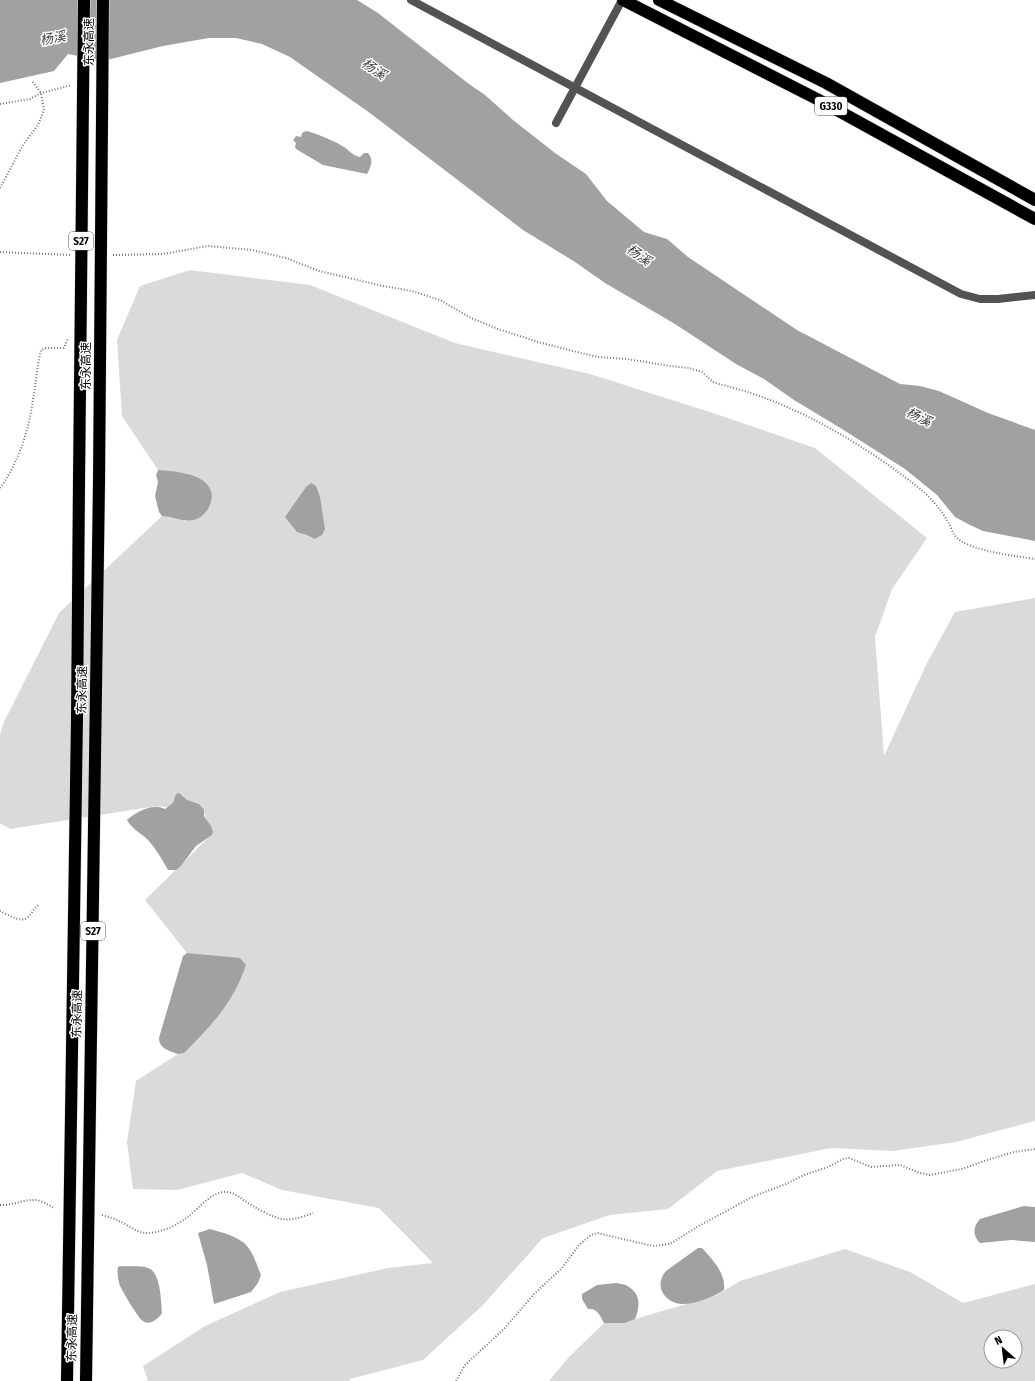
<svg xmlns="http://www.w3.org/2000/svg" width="1035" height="1381" font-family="'Fira Sans Condensed','Noto Sans SC',sans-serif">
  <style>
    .green { fill: #dadada; fill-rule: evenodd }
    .water { fill: #a1a1a1 }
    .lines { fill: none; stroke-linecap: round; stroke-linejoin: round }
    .highway-casing { stroke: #dbdbdb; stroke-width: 13 }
    .path { stroke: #757575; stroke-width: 2; stroke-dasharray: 1 2; stroke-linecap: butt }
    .street { stroke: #535353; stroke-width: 8 }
    .highway { stroke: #000; stroke-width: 12 }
    .highway-bridge-casing { stroke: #dbdbdb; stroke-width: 13; stroke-linecap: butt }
    .highway-bridge { stroke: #000; stroke-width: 12 }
    .labels { text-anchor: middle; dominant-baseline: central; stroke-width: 3; stroke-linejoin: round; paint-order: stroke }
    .shield { fill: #fff; stroke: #4c4c4c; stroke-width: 1 }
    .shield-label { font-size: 11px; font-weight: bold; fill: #000 }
    .street-label { font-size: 12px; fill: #000; stroke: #fff }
    .water-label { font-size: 13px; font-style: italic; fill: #424242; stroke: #fff }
  </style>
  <rect width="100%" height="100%" fill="#fff"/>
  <path class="green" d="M190 270 310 285 455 343 590 374 716 414 815 448 927 538 892 589 875 637 884 756 927 663 955 612 1035 598V1121L956 1142 893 1151 831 1148 717 1171 668 1209 610 1215 543 1238 482 1306 423 1360 350 1379V1381H148L143 1366 205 1326 280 1292 388 1268 433 1263 379 1208 282 1190 242 1173 177 1190 133 1189 127 1142 136 1081 178 1054 245 965 187 953 145 900 212 834 203 810 157 806 10 829 0 823V734L4 722 59 613 162 516 186 521 211 494 158 470 122 416 117 340 140 286Z
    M845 1249 910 1272 963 1303 1035 1284V1381H549L569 1357 604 1323 635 1319 717 1295 740 1281ZM991 1337H1015V1361H991Z"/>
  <path class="water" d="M0 0H357L378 13 406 35 469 84 485 95 513 120 555 153 586 174 607 201 644 232 667 239 688 257 797 330 900 384 920 386 939 391 988 413 1035 430V541L983 531 968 524 955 517 937 495 905 469 842 429 794 400 764 379 736 364 675 324 605 283 575 262 523 230 370 113 290 57 262 44 236 38H209L163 46 103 61 68 54 54 71 0 83Z
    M306 131C311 131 339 143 344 147 349 150 353 156 360 157L364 153H368C374 160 371 167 367 174L323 165 296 149 295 147 296 143 293 140 296 136 301 137 302 133Z
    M158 470C172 471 201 473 209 487 217 499 206 518 193 520 183 522 173 517 162 516L159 512 155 496 158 482 156 475Z
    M311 483 316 486 320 497 325 529 322 535 315 539 307 535 297 532 285 517 306 487Z
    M179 793 187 800 199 804 204 810V816L211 826 213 832 212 835 196 846 180 867 176 870H168C162 859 155 847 146 838 139 832 132 829 127 820 133 814 146 807 155 807 158 806 162 808 165 809L173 803 176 794Z
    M187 953 240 958 246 965C233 1003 212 1025 184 1053L178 1054C170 1051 159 1049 159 1038L183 956Z
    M1024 1206 1035 1207V1242L1011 1240 980 1243C972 1235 973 1227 980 1219Z
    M210 1229C221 1232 240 1237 247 1246 254 1254 257 1266 261 1275L258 1283 251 1292 214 1304 207 1265 198 1233Z
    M698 1248H702C712 1259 726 1273 724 1290 714 1297 693 1305 681 1304 663 1302 654 1285 666 1271Z
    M120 1266C129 1267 140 1265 148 1268 161 1272 161 1302 162 1313 158 1319 150 1326 143 1321 138 1318 123 1292 120 1286 118 1280 117 1273 118 1267Z
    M616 1283C620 1284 626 1284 629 1287 641 1295 640 1307 635 1319L624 1323H604C600 1316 598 1308 588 1309L582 1299V1294L597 1285Z"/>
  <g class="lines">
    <g class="highway-casing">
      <path id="highway" d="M623 0 817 99 1035 219
        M659 0 826 83 1035 200
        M67 1381 77 718 79 482
        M86 1381 99 482"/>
    </g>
    <path class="path" d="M0 104 30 99 41 93 72 85
      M0 188 23 145 38 125 44 110 41 93 32 81
      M0 252 70 255
      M113 255 163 254 208 246 252 250 286 258 319 271 383 286 412 291 440 300 471 318 498 329 538 342 597 357 627 359 670 366 689 368 702 372 713 382 719 384C791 401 861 442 919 488 930 497 941 509 948 522 951 526 952 532 955 536 968 551 1016 556 1035 559
      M0 488C19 462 29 430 33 399 36 383 37 366 41 350L46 348H64L68 338
      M0 911C7 914 22 924 28 917 33 913 33 908 39 905
      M0 1205C11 1206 22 1200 33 1200 40 1199 48 1205 54 1208
      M102 1215C108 1217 114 1218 119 1221 128 1225 137 1233 147 1233 161 1233 178 1225 189 1216 200 1207 211 1192 226 1192 233 1192 239 1197 245 1201 252 1206 275 1219 283 1219 293 1221 304 1216 313 1213
      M456 1381 465 1365 504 1329 534 1294 562 1268 579 1245 591 1235 598 1233 606 1235 653 1246 670 1244 697 1227 754 1196 786 1184 804 1175 828 1167 843 1159 849 1158 871 1167 900 1165 920 1173 930 1175 962 1169 990 1159 1014 1152 1035 1149"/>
    <path class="street" d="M411 0 961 294 980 299H998L1035 295
      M556 123 622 0"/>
    <use href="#highway" class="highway"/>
    <g class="highway-bridge-casing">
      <path id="highway-bridge" d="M79 482 84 0
        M99 482 103 0"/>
    </g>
    <use href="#highway-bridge" class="highway-bridge"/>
  </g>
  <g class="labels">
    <g class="shield">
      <rect x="815" y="97" width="32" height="18" rx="3"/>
      <rect x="69" y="232" width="24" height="18" rx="3"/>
      <rect x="81" y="922" width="24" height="18" rx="3"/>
    </g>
    <g class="shield-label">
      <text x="831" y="106">G330</text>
      <text x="81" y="241">S27</text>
      <text x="93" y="931">S27</text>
    </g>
    <g class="street-label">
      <text transform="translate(89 42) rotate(-90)">东永高速</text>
      <text transform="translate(86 366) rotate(-90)">东永高速</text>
      <text transform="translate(82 690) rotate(-89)">东永高速</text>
      <text transform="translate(77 1014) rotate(-89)">东永高速</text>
      <text transform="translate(72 1338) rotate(-89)">东永高速</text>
    </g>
    <g class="water-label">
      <text transform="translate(53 38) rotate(-11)">杨溪</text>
      <text transform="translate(374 69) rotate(34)">杨溪</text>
      <text transform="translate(639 255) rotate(35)">杨溪</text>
      <text transform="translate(919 417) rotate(26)">杨溪</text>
    </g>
  </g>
  <g transform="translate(1003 1349) rotate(332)"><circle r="19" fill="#ffffff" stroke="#999999"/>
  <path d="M0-3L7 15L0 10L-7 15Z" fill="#000000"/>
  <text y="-6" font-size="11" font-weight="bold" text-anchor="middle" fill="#000000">N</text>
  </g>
</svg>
